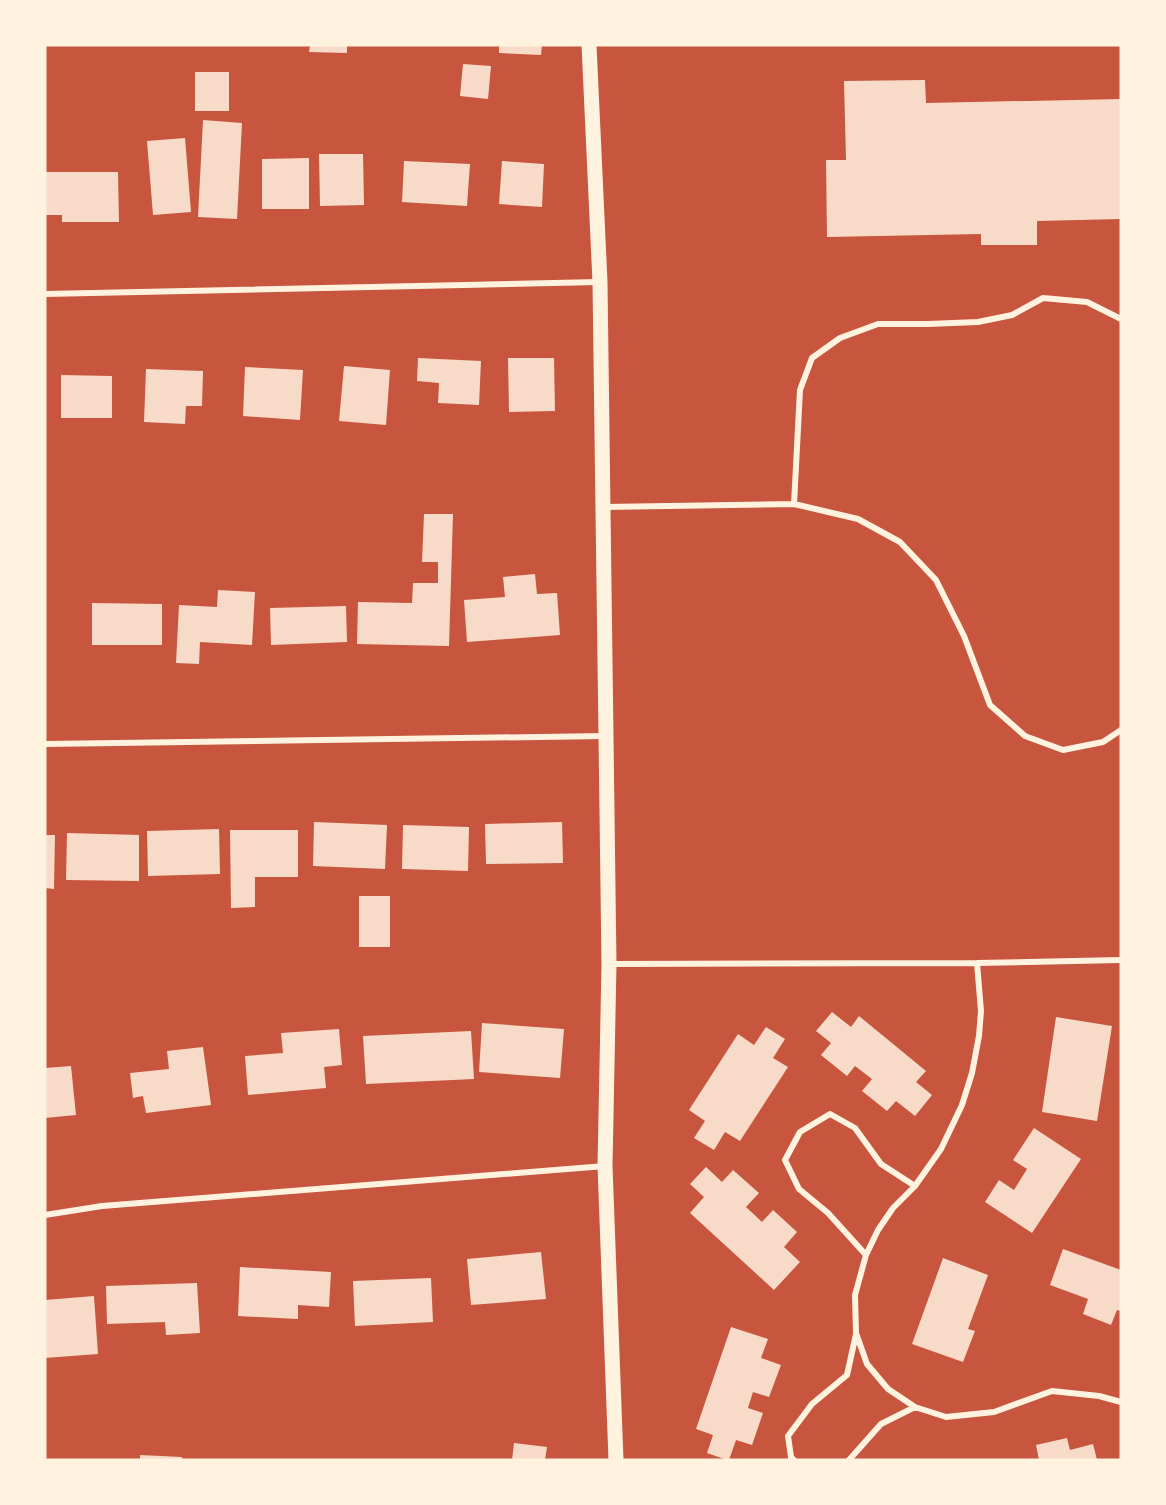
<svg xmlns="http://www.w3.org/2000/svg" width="1166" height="1505" font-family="Merriweather,serif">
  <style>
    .building { fill: #f7dbc8 }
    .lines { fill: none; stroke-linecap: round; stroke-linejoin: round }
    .minor { stroke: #fff3e0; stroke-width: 6 }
    .primary { stroke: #fff3e0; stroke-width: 15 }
  </style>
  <rect width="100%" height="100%" fill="#c8553d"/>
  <path class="building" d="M310 45H347V53L309 52Z
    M499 45H542L541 55 499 53Z
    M463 64 491 66 488 99 460 96Z
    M195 72H229V111H195Z
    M925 80 926 103 1121 99V219L1037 221V245H981V234L827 237 826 160H846L844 81Z
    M203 120 242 123 237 219 198 217Z
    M185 138 191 212 153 215 147 141Z
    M319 154H363L364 205 320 206Z
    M309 158V209H262V159Z
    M404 161 470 164 467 206 402 202Z
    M502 161 544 164 542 207 499 204Z
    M45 172H118L119 222H62V215H45Z
    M418 358 481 361 479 405 438 403 439 383 417 381Z
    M508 358H554L555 411 509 412Z
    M344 366 390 370 386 425 339 421Z
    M245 367 303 370 300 420 243 416Z
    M146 369 203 371 202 406H186L185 424 144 422Z
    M61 375 112 376V418H61Z
    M424 514H453L449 646 357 644 358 602 412 603 413 583H438V562H422Z
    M535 574 537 594 557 593 560 635 467 642 464 600 505 597 503 577Z
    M218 590 255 592 252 645 200 642 199 664 176 663 179 605 217 607Z
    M92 603 162 604V645H92Z
    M346 606 347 642 271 645 270 608Z
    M314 822 387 825 385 869 313 866Z
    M562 822 563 863 486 864 485 824Z
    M403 825 469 827 468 871 402 869Z
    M219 829 220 874 148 876 147 831Z
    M230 830H298V877H255V907L231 908Z
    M67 833 139 835V881L66 880Z
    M45 835H55L54 889 45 888Z
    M359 896H390V947H359Z
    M832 1012 851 1027 859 1016 926 1071 916 1082 932 1095 915 1116 896 1101 887 1111 862 1091 872 1079 855 1066 847 1076 821 1055 831 1043 816 1031Z
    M1056 1017 1112 1026 1097 1121 1042 1112Z
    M482 1023 564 1029 560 1078 479 1072Z
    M766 1027 785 1039 773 1058 788 1067 740 1141 725 1132 714 1150 694 1138 705 1121 689 1110 738 1034 754 1045Z
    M339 1029 342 1065 324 1067 326 1088 248 1095 245 1056 283 1053 281 1033Z
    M471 1031 474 1079 366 1084 363 1036Z
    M203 1047 211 1105 146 1113 143 1096 133 1098 130 1073 169 1069 167 1051Z
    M71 1066 76 1115 45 1118V1068Z
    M1034 1128 1081 1159 1032 1233 985 1202 999 1180 1014 1190 1027 1169 1013 1160Z
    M706 1167 722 1182 733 1170 759 1193 746 1207 762 1222 773 1210 797 1232 784 1247 800 1262 774 1290 690 1213 704 1197 690 1184Z
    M1063 1249 1121 1270V1311L1117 1310 1111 1325 1083 1314 1088 1299 1050 1285Z
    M541 1252 546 1299 471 1305 467 1259Z
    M943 1258 988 1275 968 1329 975 1331 963 1362 912 1344Z
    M240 1267 331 1272 329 1307 298 1305V1319L238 1316Z
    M431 1278 433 1322 355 1326 353 1281Z
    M197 1283 200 1333 166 1335 165 1322 107 1324 106 1286Z
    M94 1296 98 1354 45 1358V1300Z
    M731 1327 768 1339 761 1358 781 1365 769 1397 753 1392 748 1408 763 1413 752 1445 736 1440 729 1460H727L707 1453 713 1435 696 1429Z
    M1067 1438 1070 1450 1093 1444 1097 1460H1039L1036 1445Z
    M514 1443 547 1447 545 1460H512Z
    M140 1455 182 1457V1460H140Z"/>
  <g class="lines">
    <path class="minor" d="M45 294 599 282
      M794 504 800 390 812 358 840 338 878 324H928L978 322 1012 315 1043 298 1087 302 1121 319
      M604 507 794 504 858 519 900 542 936 580 964 636 990 705 1025 736 1063 750 1103 742 1121 730
      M45 744 605 736
      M977 963 981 1011 979 1036 972 1073 962 1105 941 1149 915 1186 893 1208 878 1230 866 1255 855 1295 856 1333 867 1364 888 1389 915 1407 946 1417 994 1412 1052 1391 1099 1396 1121 1402
      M610 964 977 963 1121 960
      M45 1215 102 1206 605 1166
      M866 1255 828 1213 799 1189 785 1160 800 1132 830 1114 855 1128 881 1164 915 1186
      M794 1460 791 1457 788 1436 812 1404 847 1375 856 1334
      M849 1460 881 1424 915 1407"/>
    <path class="primary" d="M589 45 600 282 609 964 605 1166 616 1460"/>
  </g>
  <rect width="1166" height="1505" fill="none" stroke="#fff3e0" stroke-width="93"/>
</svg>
